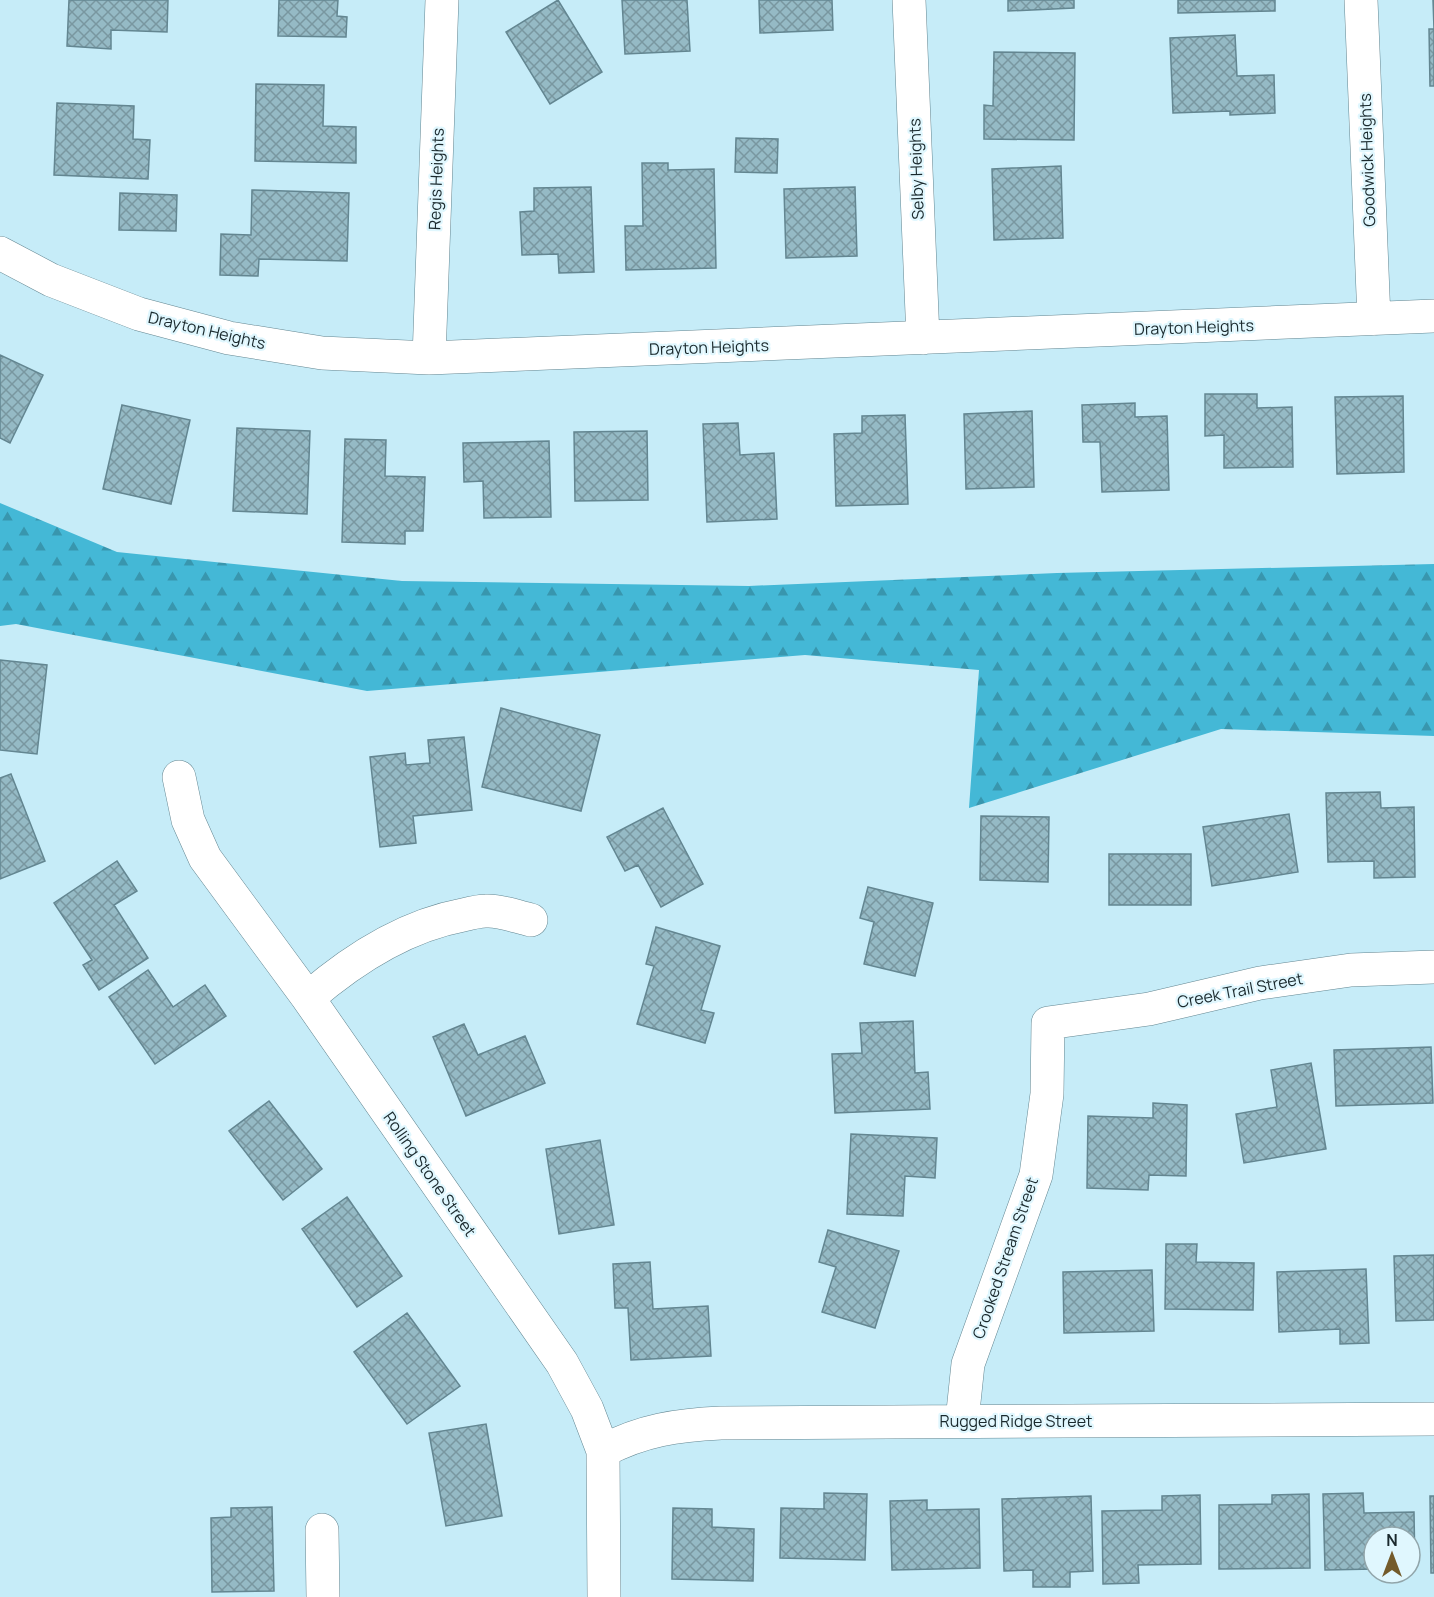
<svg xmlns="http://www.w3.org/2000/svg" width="1434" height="1597" font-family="Manrope,sans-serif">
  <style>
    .forest { fill: url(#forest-firs) }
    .building { fill: url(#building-cross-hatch); stroke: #638691; stroke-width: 1.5 }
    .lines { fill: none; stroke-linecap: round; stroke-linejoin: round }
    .minor-casing { stroke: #638691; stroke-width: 34 }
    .minor { stroke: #fff; stroke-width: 33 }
    .labels { text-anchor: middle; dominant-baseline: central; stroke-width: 4.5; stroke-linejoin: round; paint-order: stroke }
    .street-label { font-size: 16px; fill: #1a292d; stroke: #e0f7fe }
  </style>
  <defs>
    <pattern id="forest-firs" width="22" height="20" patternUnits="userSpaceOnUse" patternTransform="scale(1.5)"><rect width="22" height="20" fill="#44b8d6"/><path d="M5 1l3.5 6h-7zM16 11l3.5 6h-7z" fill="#3896ae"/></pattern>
    <pattern id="building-cross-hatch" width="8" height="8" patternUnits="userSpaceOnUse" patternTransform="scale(1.5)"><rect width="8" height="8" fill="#95bac5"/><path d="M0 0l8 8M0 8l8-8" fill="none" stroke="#7997a0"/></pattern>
  </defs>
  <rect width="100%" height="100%" fill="#c6ecf8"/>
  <path class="forest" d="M0 503 117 552 402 581 749 586 1057 573 1434 564V736L1221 729 969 808 979 670 805 655 367 691 16 624 0 626Z"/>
  <path class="building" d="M69 0H168L167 32 111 30V49L67 46Z
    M279 0H338L337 16 347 17 346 37 278 36Z
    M558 0 602 72 550 104 506 32Z
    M622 0H687L690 51 625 54Z
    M759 0H832L833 30 760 33Z
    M1008 0H1074V8L1008 11Z
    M1178 0H1275V11L1178 13Z
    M1433 0H1434V86H1430L1429 29H1434Z
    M1235 35 1237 76 1274 75 1275 113 1230 115V111L1173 113 1170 38Z
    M994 52 1075 53 1074 140 984 139V105L993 106Z
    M256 84 324 85 323 126 356 127V163L255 161Z
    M57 103 134 106 133 139 150 140 148 179 54 175Z
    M736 138 778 139 777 173 735 172Z
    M642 163H668V170L714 169 716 268 626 270 625 226H643Z
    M1061 166 1063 238 994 240 992 169Z
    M591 187 594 272 559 273 558 254 522 255 520 212 534 211V188Z
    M855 187 857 256 786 258 784 189Z
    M252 190 349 193 347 261 259 259 258 276 220 275 221 234 251 235Z
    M120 193 177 195 176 231 119 230Z
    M0 355 43 375 10 443 0 438Z
    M1205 394H1257V408L1292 407 1293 467 1224 468V435L1205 436Z
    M1403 396 1404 472 1337 474 1335 397Z
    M1135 403V417L1167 416 1169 490 1102 492 1100 442H1083L1082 405Z
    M122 405 190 420 171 504 103 489Z
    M1032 411 1034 487 966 489 964 414Z
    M905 415 908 504 836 506 834 434 862 433V416Z
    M738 423 740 455 774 453 777 519 707 522 703 424Z
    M237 428 310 431 307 514 233 511Z
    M647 431 648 500 575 501 574 432Z
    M345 439 386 440 385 476 425 477 423 531H405V544L342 542Z
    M549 441 551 517 484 518 483 481 464 482 463 443Z
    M0 660 47 665 37 754 0 750Z
    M501 708 600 735 581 811 482 787Z
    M464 737 472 810 413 816 416 843 380 847 370 757 405 753 406 765 430 763 428 740Z
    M11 774 45 861 0 879V778Z
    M1380 792 1381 808 1414 807 1415 877 1374 878V861L1328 862 1326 793Z
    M663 808 703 884 661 907 638 865 625 871 607 837Z
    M1289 814 1298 872 1212 886 1203 827Z
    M981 816 1049 817 1048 882 980 880Z
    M1109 854H1191V905H1109Z
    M117 861 137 891 114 905 148 958 99 990 83 965 92 960 54 903Z
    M868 887 933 903 915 976 864 964 874 922 860 918Z
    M656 927 720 946 701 1010 714 1013 705 1043 637 1024 654 966 646 964Z
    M148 970 173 1007 205 985 226 1016 155 1064 109 997Z
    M913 1021 915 1073 928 1072 930 1109 835 1113 832 1054 862 1053 860 1023Z
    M464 1024 478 1055 525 1036 545 1083 466 1116 433 1037Z
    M1431 1047 1433 1103 1336 1106 1334 1050Z
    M1311 1063 1326 1149 1244 1163 1236 1114 1277 1107 1271 1070Z
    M269 1101 322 1169 283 1200 229 1131Z
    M1153 1103 1187 1105 1186 1176 1149 1175 1148 1190 1087 1188 1088 1116 1153 1118Z
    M851 1134 937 1138 935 1178 905 1176 903 1216 847 1214Z
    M600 1140 614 1225 559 1234 546 1149Z
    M347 1197 402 1276 357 1307 302 1229Z
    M828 1230 899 1251 875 1328 822 1312 836 1267 819 1262Z
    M1166 1244H1197L1196 1262 1254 1263 1253 1310 1165 1309Z
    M1434 1255V1320L1396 1321 1394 1256Z
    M650 1262 653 1309 708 1306 711 1356 631 1360 628 1308H615L613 1264Z
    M1366 1269 1369 1343 1340 1344V1329L1279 1332 1277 1272Z
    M1152 1270 1154 1331 1064 1333 1063 1272Z
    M407 1313 460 1386 407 1424 354 1352Z
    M486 1424 502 1516 446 1526 429 1433Z
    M824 1493 867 1494 865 1560 780 1558 781 1508 824 1509Z
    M1363 1493 1364 1513 1414 1512 1415 1569H1410V1537H1374V1569L1325 1570 1323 1494Z
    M1309 1494 1310 1568 1219 1569V1505L1272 1504V1495Z
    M1200 1495 1201 1564 1138 1565 1139 1583 1103 1584 1102 1511 1162 1510V1496Z
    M1091 1496 1093 1571 1070 1572V1587H1033V1570L1004 1571 1002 1499Z
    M1430 1496H1434V1573H1431Z
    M927 1500V1510L979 1509 980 1568 892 1570 890 1501Z
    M272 1507 274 1591 212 1592 211 1518 231 1517V1508Z
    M673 1508 712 1509V1527L754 1529 753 1581 672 1579Z"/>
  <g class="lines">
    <g class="minor-casing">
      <path id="minor" d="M909 0 923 338
        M1361 0 1374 319
        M0 253 51 280 139 314 229 338 322 353 429 358 1434 316
        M429 358 442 0
        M179 777 188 820 205 858 308 998 562 1363 587 1409 603 1451 604 1597
        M308 998C353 959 404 926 463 915 471 913 479 911 486 911 500 910 517 917 531 920
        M962 1421 968 1364 1036 1175 1047 1094 1048 1023 1149 1009 1260 983 1351 970 1434 967
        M603 1451C642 1430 678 1425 721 1423L1434 1419
        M322 1530 323 1597"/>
    </g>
    <use href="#minor" class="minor"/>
  </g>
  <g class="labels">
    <g class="street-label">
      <text transform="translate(1367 160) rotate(-92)">Goodwick Heights</text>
      <text transform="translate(916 169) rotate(-92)">Selby Heights</text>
      <text transform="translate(436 179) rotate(-88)">Regis Heights</text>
      <text transform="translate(1194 327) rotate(-2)">Drayton Heights</text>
      <text transform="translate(207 330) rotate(13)">Drayton Heights</text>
      <text transform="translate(709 347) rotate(-2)">Drayton Heights</text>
      <text transform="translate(1240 990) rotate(-11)">Creek Trail Street</text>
      <text transform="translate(430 1174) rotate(55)">Rolling Stone Street</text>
      <text transform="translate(1005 1258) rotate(-71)">Crooked Stream Street</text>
      <text x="1016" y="1421">Rugged Ridge Street</text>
    </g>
  </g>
  <g transform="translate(1392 1555)"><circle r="28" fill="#e0f7fe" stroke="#91a5aa" stroke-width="1.5"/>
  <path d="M0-4.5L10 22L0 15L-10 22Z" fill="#735b2b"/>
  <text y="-9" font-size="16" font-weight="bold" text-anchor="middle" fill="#1a292d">N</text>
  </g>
</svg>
